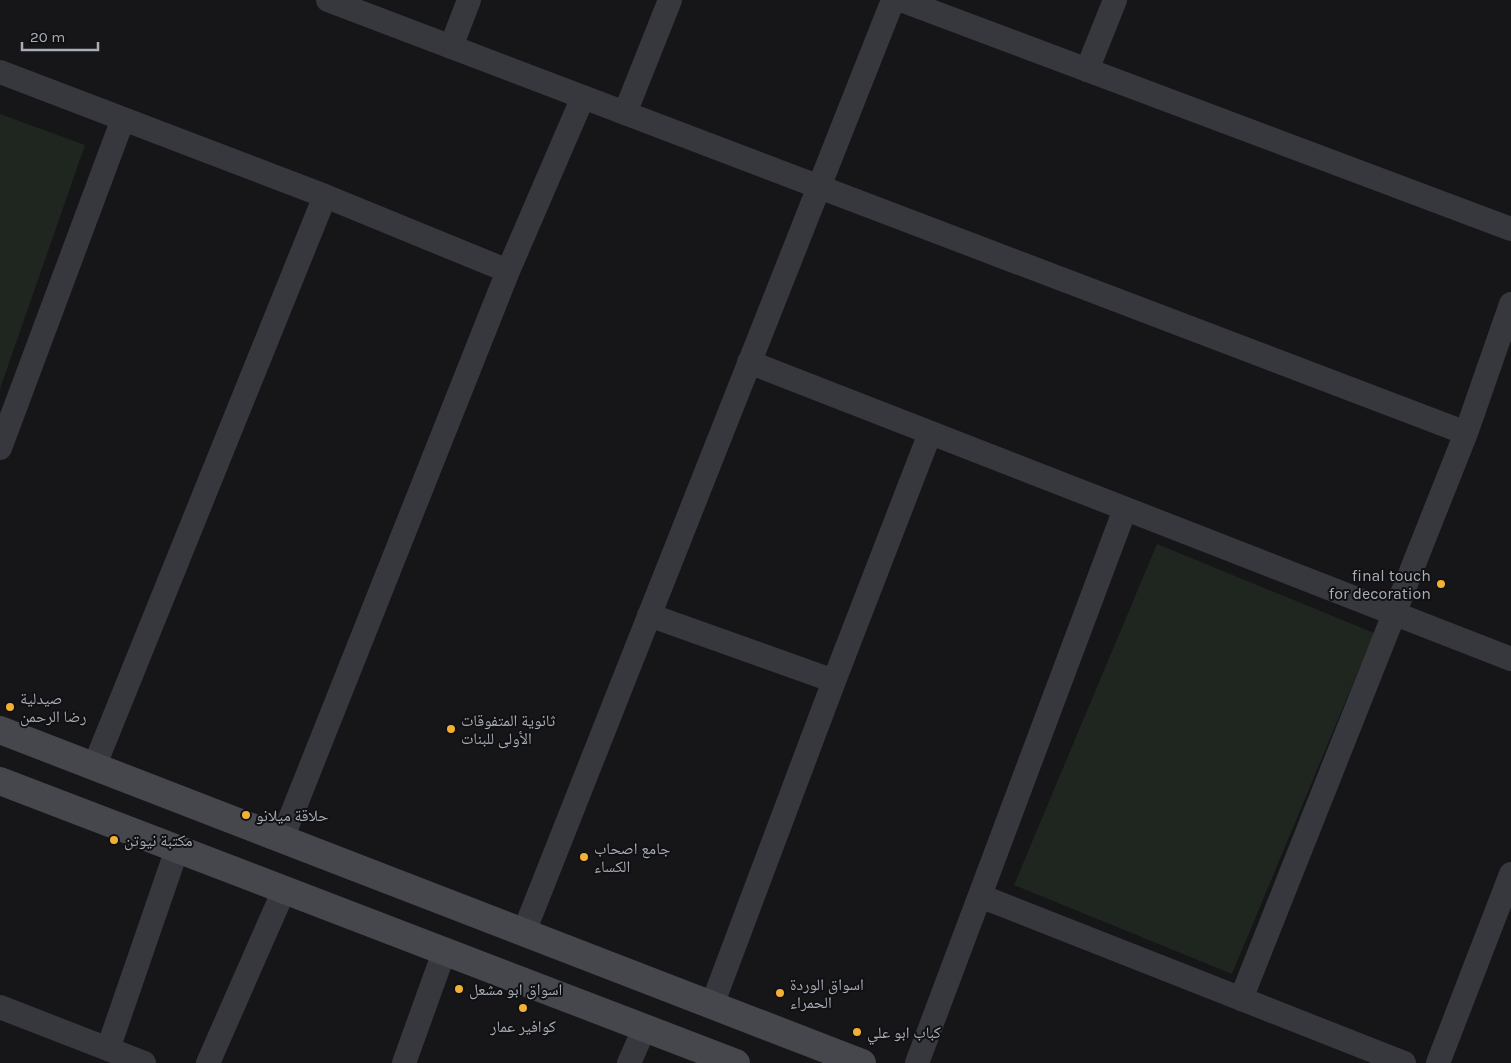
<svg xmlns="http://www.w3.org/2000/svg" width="1511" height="1063" font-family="Karla,'Noto Naskh Arabic',sans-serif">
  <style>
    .green { fill: #1e261f }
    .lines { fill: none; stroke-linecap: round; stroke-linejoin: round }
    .street { stroke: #37383d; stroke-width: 24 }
    .secondary { stroke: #45474d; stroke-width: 28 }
    .poi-dot { fill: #f2b134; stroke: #111113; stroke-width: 2 }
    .labels { text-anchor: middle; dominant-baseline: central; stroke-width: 4; stroke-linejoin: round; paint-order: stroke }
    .poi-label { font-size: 16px; fill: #a8adb8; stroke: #111113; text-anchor: start }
  </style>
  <rect width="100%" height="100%" fill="#161618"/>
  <path class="green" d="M0 114 85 145 0 389Z
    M1157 544 1374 633 1232 974 1014 885Z"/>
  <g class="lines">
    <path class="street" d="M328 0 1466 433
      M901 0 1511 229
      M451 47 469 0
      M1087 70 1115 0
      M0 72 325 196 508 271
      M625 113 670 0
      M749 362 1511 659
      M0 448 123 119
      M649 615 834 681
      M94 767 325 196
      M282 839 508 271 583 97
      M980 896 1404 1063
      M524 932 893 0
      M1241 999 1466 433 1511 304
      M712 1005 834 681 930 433
      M0 1007 144 1063
      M108 1049 177 849
      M208 1063 284 890
      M404 1063 444 952
      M629 1063 644 1029
      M917 1063 1125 509
      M1438 1063 1511 874"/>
    <path class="secondary" d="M0 730 862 1063
      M0 781 736 1063"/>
  </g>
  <g class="poi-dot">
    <circle cx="1441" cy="584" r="5"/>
    <circle cx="10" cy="707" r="5"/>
    <circle cx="451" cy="729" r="5"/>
    <circle cx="246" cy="815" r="5"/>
    <circle cx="114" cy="840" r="5"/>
    <circle cx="584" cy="857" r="5"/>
    <circle cx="459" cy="989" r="5"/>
    <circle cx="780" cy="993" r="5"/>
    <circle cx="523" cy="1008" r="5"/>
    <circle cx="857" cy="1032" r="5"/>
  </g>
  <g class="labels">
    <g class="poi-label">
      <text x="1431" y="575" text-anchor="end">final touch<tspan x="1431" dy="18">for decoration</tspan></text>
      <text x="20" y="698">صيدلية<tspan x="20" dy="18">رضا الرحمن</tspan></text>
      <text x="461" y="720">ثانوية المتفوقات<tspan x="461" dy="18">الأولى للبنات</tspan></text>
      <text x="256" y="815">حلاقة ميلانو</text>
      <text x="124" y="840">مكتبة نيوتن</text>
      <text x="594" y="848">جامع اصحاب<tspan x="594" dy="18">الكساء</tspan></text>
      <text x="790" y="984">اسواق الوردة<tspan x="790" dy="18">الحمراء</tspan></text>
      <text x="469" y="989">اسواق ابو مشعل</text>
      <text x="523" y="1026" text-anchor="middle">كوافير عمار</text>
      <text x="867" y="1032">كباب ابو علي</text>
    </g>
  </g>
  <path d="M22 42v8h76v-8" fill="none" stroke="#a8adb8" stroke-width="2.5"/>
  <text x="30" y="42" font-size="15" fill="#a8adb8" stroke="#111113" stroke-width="4" paint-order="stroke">20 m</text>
</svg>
